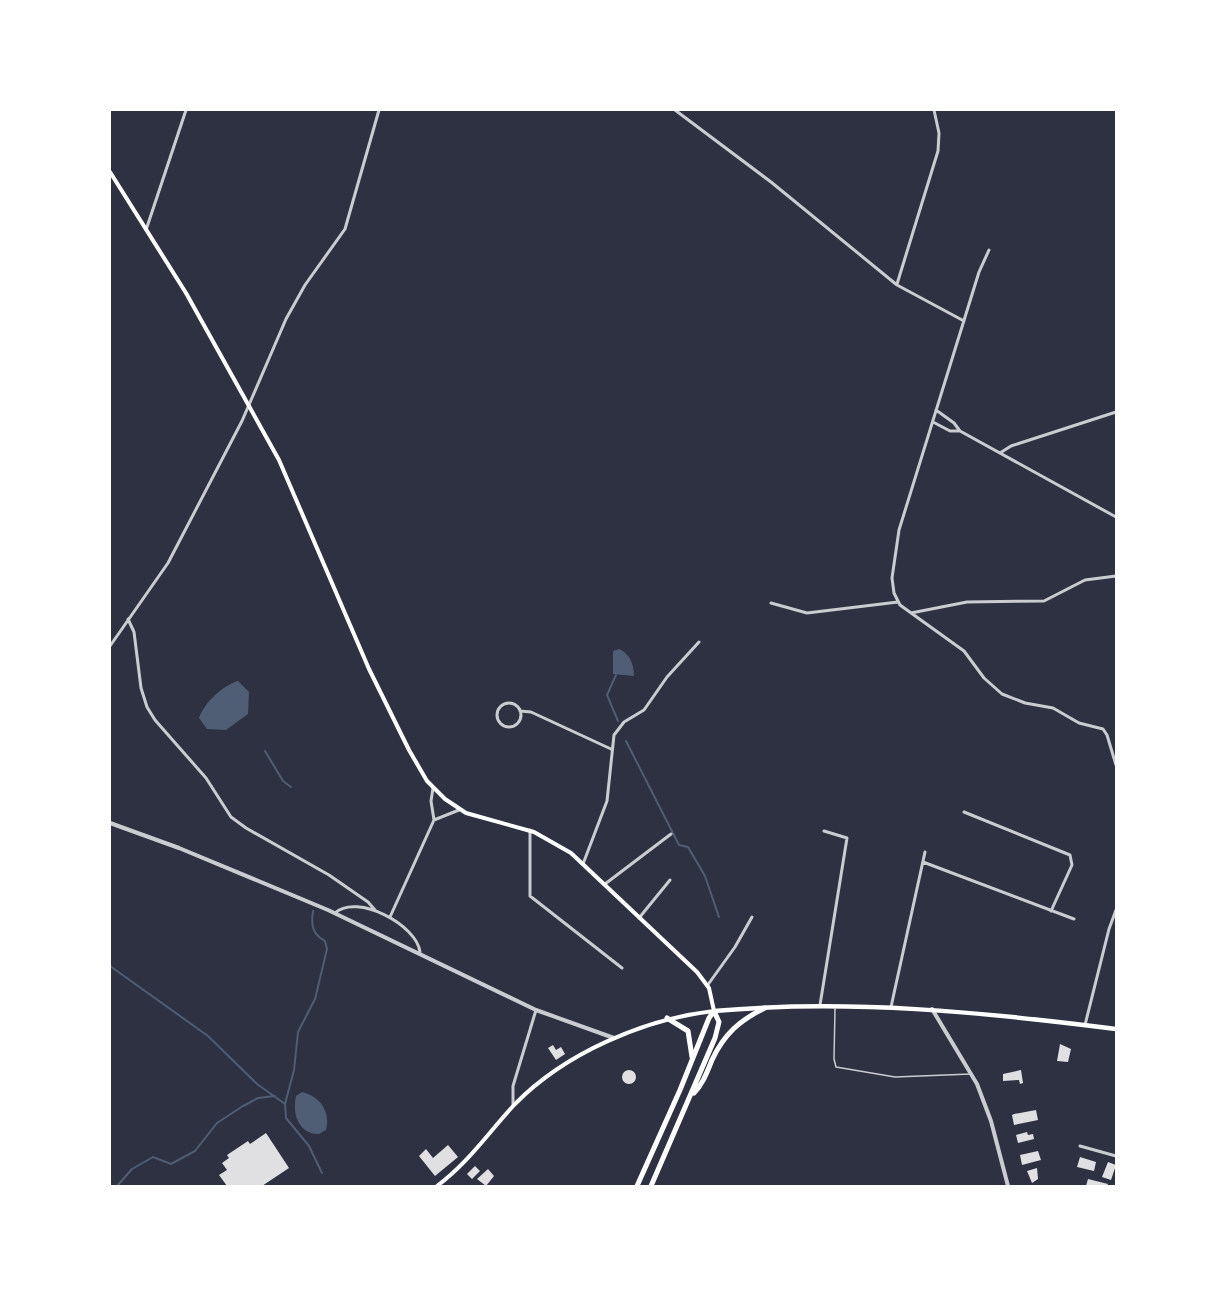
<svg xmlns="http://www.w3.org/2000/svg" width="1226" height="1296" font-family="Mulish,sans-serif">
  <style>
    .water { fill: #4f5d75 }
    .lines { fill: none; stroke-linecap: round; stroke-linejoin: round }
    .stream { stroke: #4f5d75; stroke-width: 2 }
    .building { fill: #e0e0e3 }
    .service { stroke: #caccd0; stroke-width: 1.5 }
    .minor { stroke: #caccd0; stroke-width: 3 }
    .tertiary { stroke: #caccd0; stroke-width: 4 }
    .secondary { stroke: #fff; stroke-width: 4 }
    .trunk { stroke: #fff; stroke-width: 4.5 }
    .motorway { stroke: #fff; stroke-width: 5 }
  </style>
  <rect width="100%" height="100%" fill="#2d3142"/>
  <path class="water" d="M619 649C630 654 634 664 634 676L613 674V651Z
    M238 681 249 692 248 714 226 730 207 729 199 718C205 702 222 686 238 681Z
    M302 1092C320 1096 331 1112 326 1130L319 1134C298 1134 292 1113 296 1096Z"/>
  <g class="lines">
    <path class="stream" d="M616 675 607 695 618 721
      M626 741 679 845 688 847 705 876 719 917
      M265 751 283 781 291 787
      M110 966 208 1036 257 1084 285 1104 286 1118 309 1146 322 1173
      M285 1104 294 1070 298 1032 315 999 327 949 325 941C312 934 311 925 313 911
      M117 1186 132 1169 153 1157 171 1164 195 1151 217 1123 243 1106 258 1098 275 1096"/>
  </g>
  <path class="building" d="M1060 1044 1071 1049 1068 1062 1057 1061Z
    M553 1045 556 1050 561 1047 565 1054 556 1060 548 1048Z
    M622 1077a7 7 0 1 1 14 0a7 7 0 1 1-14 0Z
    M1021 1070 1023 1083 1020 1084 1019 1080 1003 1081V1074Z
    M1036 1110 1038 1120 1014 1125 1012 1115 1014 1114Z
    M1027 1132 1028 1135 1033 1134 1034 1139 1018 1143 1016 1135Z
    M266 1133 289 1168 262 1186H227L219 1175 227 1170 222 1163 229 1158 227 1155 248 1141 250 1144Z
    M448 1145 458 1157 435 1176 419 1156 426 1149 433 1158Z
    M1038 1151 1041 1160 1022 1165 1020 1155Z
    M1080 1157 1096 1162 1094 1171 1077 1167Z
    M1108 1162 1116 1165 1111 1180 1102 1177Z
    M475 1166 480 1171 472 1179 467 1174Z
    M1037 1168 1038 1179 1032 1183 1027 1171Z
    M488 1169 494 1176 486 1186 477 1179Z
    M1088 1179 1108 1184 1107 1186H1086Z"/>
  <g class="lines">
    <path class="service" d="M835 1009 834 1059 836 1067 895 1077 971 1074"/>
    <path class="minor" d="M675 110 771 182 897 285 964 321
      M146 230 186 110
      M989 250 979 272 899 530 892 578 894 593 900 605 964 651 984 678 1002 694 1025 703 1053 708 1079 723 1103 729 1107 735 1116 765
      M897 284 938 151 939 133 934 110
      M936 410 954 423 960 431 1116 517
      M933 422 950 431H960
      M1000 453 1011 446 1116 412
      M771 603 807 613 898 602
      M911 613 967 602 1044 601 1085 580 1116 576
      M128 619 134 632 141 688 147 707 155 720 206 778 231 817 246 828 329 875 368 902 375 910
      M110 646 168 563 242 421 286 319 305 285 345 229 379 110
      M497 715a12 12 0 1 1 24 0a12 12 0 1 1-24 0Z
      M520 711 531 712 611 749
      M433 788 431 801 434 820
      M964 812 1070 855 1072 865 1051 911
      M530 830V896L622 968
      M923 862 1074 919
      M583 864 607 801 614 735 624 722 644 710 667 677 699 642
      M605 884 671 834
      M335 913C357 893 417 925 420 952
      M390 917 434 820 459 810
      M639 918 670 880
      M707 986 735 947 752 917
      M820 1005 847 838 824 831
      M891 1007 925 852
      M1085 1025 1109 929 1116 910
      M513 1106V1086L536 1010
      M1080 1146 1116 1156"/>
    <path class="tertiary" d="M110 823 179 848 328 910 536 1010 614 1038
      M932 1009 977 1084 991 1121 1008 1186"/>
    <path class="secondary" d="M110 172 186 293 279 460 369 669 409 750 427 781 445 799 466 813 534 832 571 853 697 972 709 988 714 1011C644 1019 565 1053 515 1104 488 1133 469 1162 437 1186"/>
    <path class="trunk" d="M714 1011C849 999 983 1012 1116 1029"/>
    <path class="motorway" d="M667 1018 688 1031 692 1057
      M694 1093C703 1084 707 1072 712 1060 724 1034 740 1020 765 1008
      M637 1186 680 1090 709 1018 714 1011 719 1022 715 1038 651 1186"/>
  </g>
  <rect width="1226" height="1296" fill="none" stroke="#ffffff" stroke-width="222"/>
</svg>
